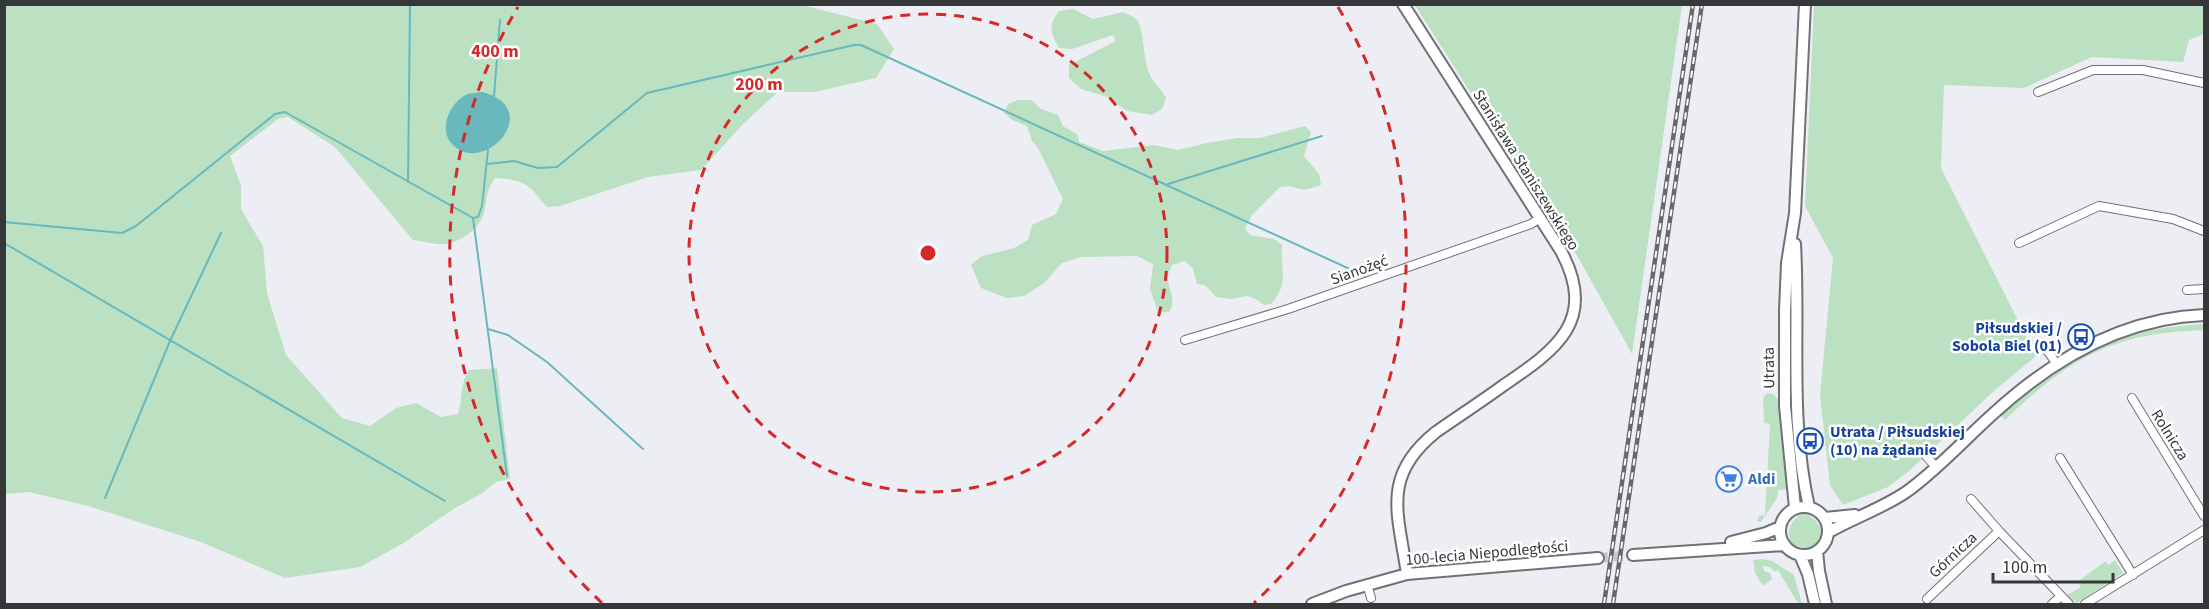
<svg xmlns="http://www.w3.org/2000/svg" width="2209" height="609" font-family="'Source Sans 3',sans-serif">
  <style>
    .green { fill: #bbe0c2 }
    .water { fill: #68b8be }
    .lines { fill: none; stroke-linecap: round; stroke-linejoin: round }
    .stream { stroke: #68b8be; stroke-width: 2 }
    .secondary-tunnel { stroke: #c8c9cf; stroke-width: 10; stroke-dasharray: 10 5; stroke-linecap: butt }
    .street-casing { stroke: #707176; stroke-width: 10 }
    .secondary-casing { stroke: #707176; stroke-width: 14 }
    .street { stroke: #fff; stroke-width: 8 }
    .secondary { stroke: #fff; stroke-width: 10 }
    .rail-casing { stroke: #67686b; stroke-width: 4.5 }
    .rail { stroke: #fff; stroke-width: 2; stroke-dasharray: 7; stroke-linecap: butt }
    .ring { fill: none; stroke: #d62828; stroke-width: 3; stroke-dasharray: 10 8 }
    .labels { text-anchor: middle; dominant-baseline: central; stroke-width: 5; stroke-linejoin: round; paint-order: stroke }
    .street-label { font-size: 16px; fill: #363739; stroke: #fff }
    .transit-label { font-size: 16px; font-weight: bold; fill: #164399; stroke: #fff; text-anchor: end }
    .shop-label { font-size: 16px; font-weight: bold; fill: #366cbe; stroke: #fff; text-anchor: start }
    .centre { fill: #d62828; stroke: #fff; stroke-width: 3 }
    .ring-label { font-size: 18px; text-anchor: middle; font-weight: bold; fill: #d62828; stroke: #fff; stroke-width: 5; stroke-linejoin: round; paint-order: stroke }
  </style>
  <rect width="100%" height="100%" fill="#edeef4"/>
  <path class="green" d="M798 4 877 24 894 49 876 78 815 92H778L744 123 701 170 648 177 560 206 547 207C528 184 526 180 495 178 485 193 488 196 484 213 481 227 461 242 446 244 436 245 423 241 413 240L335 147 288 117 278 119 230 156 241 186V209L263 246 267 293 286 355 342 418 370 426 396 408 416 403 441 417 458 414C463 398 460 383 469 370L497 368 510 479 496 482 481 494 455 508 402 544 360 567 285 578 201 542 88 506 29 492 5 494V5Z
    M1415 5H1682L1632 354 1579 259 1523 168 1512 158Z
    M1814 5H2204V34L2189 40 2183 62 2092 57 2024 88 1944 85 1941 168 2036 356 1995 390 1910 470 1888 487 1843 505 1830 485 1820 395 1833 258 1805 206Z
    M1073 9 1093 19 1123 12C1126 14 1133 16 1136 19 1145 28 1142 58 1150 75 1153 83 1161 88 1166 98L1162 109 1152 115 1127 111 1107 97 1081 89 1069 78V65L1116 41 1113 35 1072 49 1059 48C1050 32 1048 26 1059 11Z
    M1018 100H1031L1041 109 1058 115 1063 126 1078 135 1079 142 1103 151 1154 145 1178 150 1207 143 1237 138H1260L1305 126 1311 132 1304 156 1319 174 1321 185 1304 190 1290 186 1280 187 1252 215 1245 228 1250 235 1274 239 1282 245C1280 271 1290 283 1271 304L1264 305 1256 299 1247 296 1231 299 1216 297 1205 285 1197 284 1193 269 1185 261 1172 265C1170 270 1167 275 1168 279 1169 292 1177 300 1169 312H1158L1150 289 1153 264 1137 256 1081 257 1062 263 1044 283 1024 296 1007 298 981 288 971 265 982 256 1014 248 1028 240 1032 225 1056 214 1063 199 1038 148 1032 141 1027 126 1012 120 1004 113 1008 104Z
    M2204 324V330C2112 333 2071 357 2005 420L2000 414C2073 360 2109 329 2204 324Z
    M1767 393 1773 394 1780 402 1790 489 1778 490 1777 498 1761 522 1757 521 1759 516 1765 515 1770 424 1764 423 1763 398Z
    M1802 512C1813 517 1825 525 1820 538 1818 542 1814 546 1812 550L1793 545C1783 530 1792 522 1802 512Z
    M1763 559 1772 561 1794 575 1802 604 1797 602 1778 570 1775 572 1770 567 1763 566 1764 571 1770 573 1772 579 1763 586 1755 573 1753 560Z
    M2115 560 2123 573 2077 603 2067 595 2081 587 2077 582 2106 561 2108 565Z"/>
  <path class="water" d="M482 92C546 108 484 178 452 144 438 130 450 101 468 94 472 93 477 93 482 92Z"/>
  <g class="lines">
    <path class="stream" d="M494 96 500 20
      M487 164 514 161 538 168 557 167 647 93 854 45H861L1365 276
      M408 182 410 4
      M1168 184 1322 136
      M473 218 507 476
      M4 222 122 233 136 226 275 114 285 112 473 218 478 217 482 206 488 150
      M4 243 445 501
      M488 329 508 335 547 362 643 449
      M105 498 170 341 221 233"/>
    <path class="secondary-tunnel" d="M1598 558 1633 555"/>
    <g class="street-casing">
      <path id="street" d="M2038 92 2093 70H2143L2204 83
        M2019 243 2099 206 2173 219 2204 231
        M2187 290 2204 289
        M1185 340 1288 309 1531 224 1540 218
        M2046 349 2057 364
        M2132 398 2204 516
        M1926 456 1936 467
        M2060 458 2133 575
        M1971 499 1999 531 2069 604
        M1367 584 1371 598
        M1927 599 1999 531
        M2052 604 2060 597
        M2085 604 2204 530"/>
    </g>
    <g class="secondary-casing">
      <path id="secondary" d="M1403 4 1561 251C1598 320 1557 349 1504 385 1482 401 1459 416 1436 432 1381 476 1398 513 1407 574
        M1795 244C1800 331 1789 420 1809 507
        M1780 531a24 24 0 1 1 48 0a24 24 0 1 1-48 0Z
        M1795 508 1785 406V311L1787 263 1795 213 1805 4
        M1825 518 1855 515
        M1829 532C1855 517 1886 507 1909 490 1940 467 1966 438 1994 413 2053 359 2123 318 2204 315
        M1731 542 1766 533 1780 527
        M1817 551 1819 571 1826 604
        M1633 555 1785 545
        M1800 555 1808 574 1815 604
        M1312 604 1346 591 1407 574 1598 558"/>
    </g>
    <use href="#street" class="street"/>
    <use href="#secondary" class="secondary"/>
    <g class="rail-casing">
      <path id="rail" d="M1604 604 1693 4
        M1613 604 1702 4"/>
    </g>
    <use href="#rail" class="rail"/>
  </g>
  <g class="ring">
    <circle cx="928" cy="253" r="239"/>
    <path d="M602 603A478 478 0 0 1 518 7M1338 7A478 478 0 0 1 1254 603"/>
  </g>
  <defs>
    <g id="bus-ring" transform="scale(1.35)"><circle r="9.5" fill="#fff" stroke="#1a4fb4" stroke-width="1.5"/><path d="M-5-6H5V4H4V6H2V4H-2V6H-4V4H-5ZM-3.5-4V0h7V-4ZM-3.5 1.2v1.5H-2V1.2ZM2 1.2v1.5H3.5V1.2Z" fill="#1a4fb4"/></g>
    <g id="supermarket-ring" transform="scale(1.35)"><circle r="9.5" fill="#fff" stroke="#3f7fe0" stroke-width="1.5"/><path d="M-6-5.5h2.5l.6 2H6L4.5 2H-2.5L-4.4-4H-6ZM-1.5 3.2a1.3 1.3 0 1 0 .1 0ZM3 3.2a1.3 1.3 0 1 0 .1 0Z" fill="#3f7fe0"/></g>
  </defs>
  <g fill-rule="evenodd">
    <use href="#bus-ring" x="2081" y="337"/>
    <use href="#bus-ring" x="1810" y="441"/>
    <use href="#supermarket-ring" x="1729" y="479"/>
  </g>
  <g class="labels">
    <g class="street-label">
      <text transform="translate(1526 170) rotate(58)">Stanisława Staniszewskiego</text>
      <text transform="translate(1359 270) rotate(-20)">Sianożęć</text>
      <text transform="translate(1769 368) rotate(-91)">Utrata</text>
      <text transform="translate(2170 435) rotate(58)">Rolnicza</text>
      <text transform="translate(1487 553) rotate(-5)">100-lecia Niepodległości</text>
      <text transform="translate(1953 555) rotate(-43)">Górnicza</text>
    </g>
    <g class="transit-label">
      <text x="2062" y="328">Piłsudskiej /<tspan x="2062" dy="18">Sobola Biel (01)</tspan></text>
      <text x="1830" y="432" text-anchor="start">Utrata / Piłsudskiej<tspan x="1830" dy="18">(10) na żądanie</tspan></text>
    </g>
    <g class="shop-label">
      <text x="1748" y="479">Aldi</text>
    </g>
  </g>
  <circle cx="928" cy="253" r="9" class="centre"/>
  <g class="ring-label">
    <text x="495" y="57">400 m</text>
    <text x="759" y="90">200 m</text>
  </g>
  <rect width="2209" height="609" fill="none" stroke="#363739" stroke-width="12"/>
  <path d="M1993 573v9h120v-9" fill="none" stroke="#363739" stroke-width="3"/>
  <text x="2002" y="573" font-size="18" fill="#363739" stroke="#ffffff" stroke-width="4.5" paint-order="stroke">100 m</text>
</svg>
